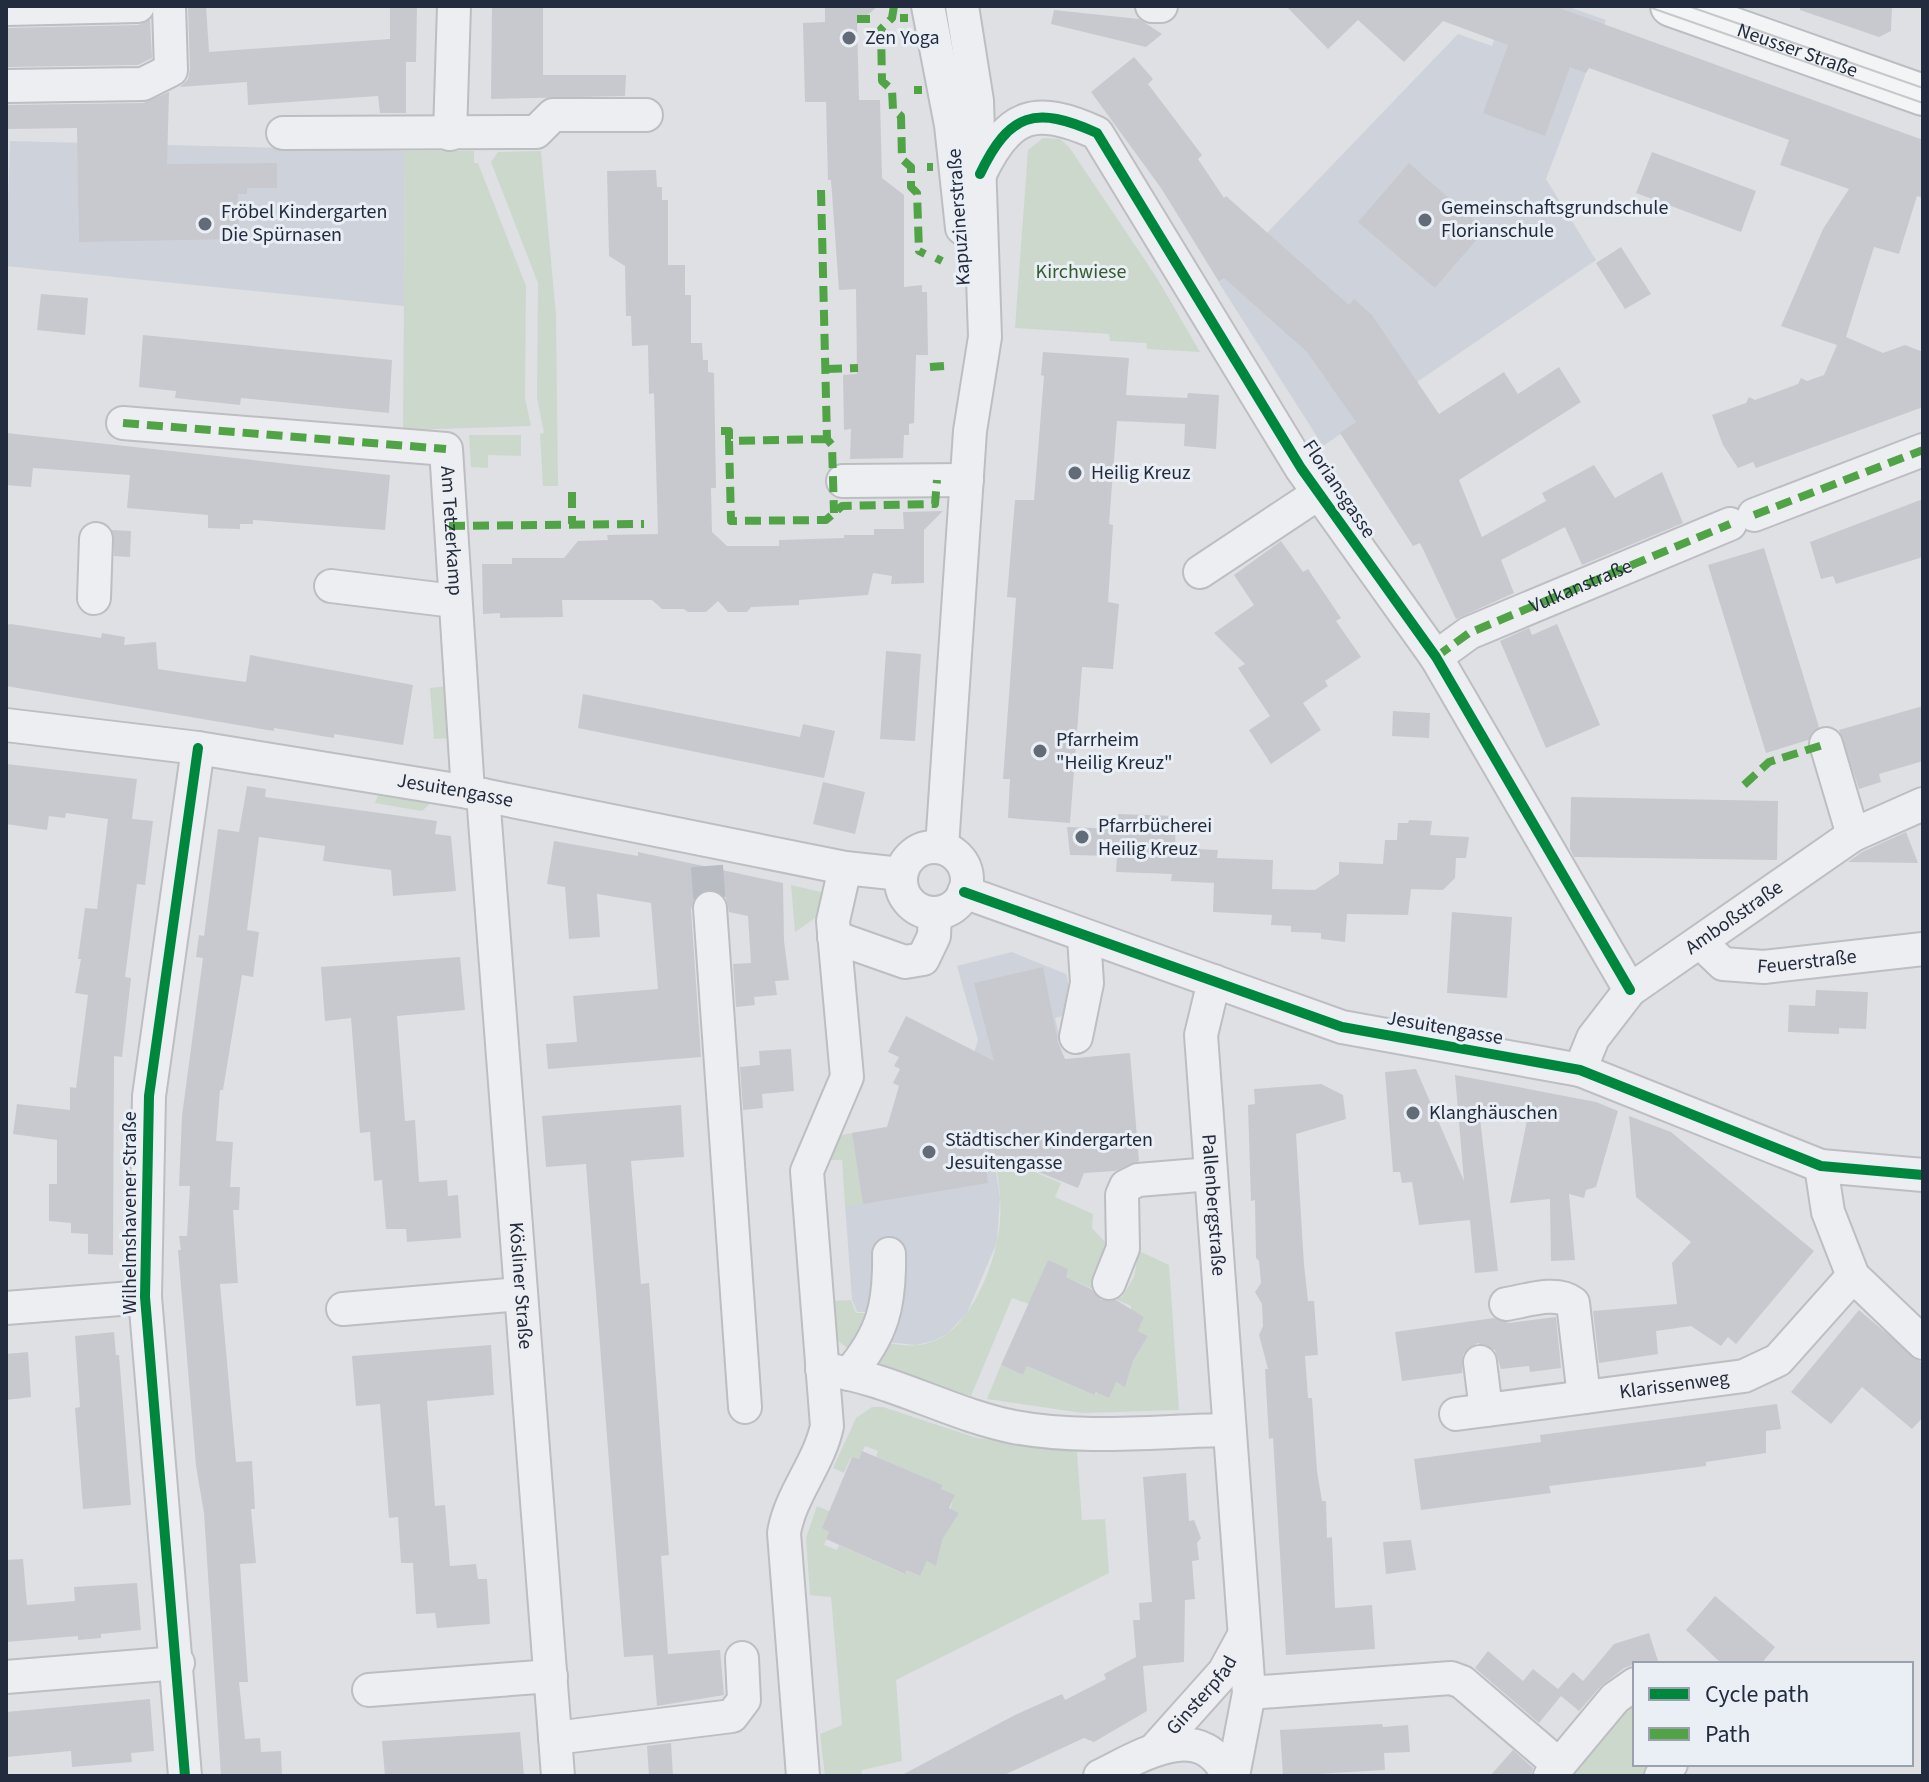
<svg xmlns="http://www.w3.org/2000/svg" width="1929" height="1782" font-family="'Source Sans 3',sans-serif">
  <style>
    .built { fill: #ced3db }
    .green { fill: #cdd8cd }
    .building { fill: #c7c9ce }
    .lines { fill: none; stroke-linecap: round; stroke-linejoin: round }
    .minor-tunnel { stroke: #b9bcc3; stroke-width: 32; stroke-dasharray: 32 16; stroke-linecap: butt }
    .minor-casing { stroke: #bcbec2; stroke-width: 36 }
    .major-casing { stroke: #babdc2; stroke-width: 44 }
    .minor { stroke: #edeef1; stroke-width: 32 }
    .major { stroke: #f2f4f5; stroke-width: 40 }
    .tram { stroke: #c6c8cb; stroke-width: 2 }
    .quiet { stroke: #50a446; stroke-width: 8; stroke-dasharray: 16 8; stroke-linecap: butt }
    .cycleway-casing { stroke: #eaeef5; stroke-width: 15 }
    .cycleway { stroke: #00873e; stroke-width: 10 }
    .poi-dot { fill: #646b78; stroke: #eaeef5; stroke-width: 3 }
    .labels { text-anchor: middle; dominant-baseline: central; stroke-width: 6; stroke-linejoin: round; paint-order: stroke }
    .poi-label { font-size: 20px; fill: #232c3e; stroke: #eaeef5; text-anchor: start }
    .street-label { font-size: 20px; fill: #232c3e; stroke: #eaeef5 }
    .park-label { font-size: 20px; fill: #355c2f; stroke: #eaeef5 }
  </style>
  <rect width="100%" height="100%" fill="#dee0e4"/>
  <path class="built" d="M1506 6H1566L1606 20 1546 179 1596 260 1323 446 1219 283 1458 34 1492 46Z
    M10 141 405 151 404 306 6 266Z
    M1012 952 1066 974 1076 1012 1055 1018 1060 1038 1025 1047 1000 1156 994 1158 1000 1198 997 1242 967 1313 947 1334 933 1341 916 1345 885 1342 879 1312H857L852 1299 845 1205 862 1203 852 1133 909 1123 974 1052 978 1040 957 966Z"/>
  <path class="green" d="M1043 138 1060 139 1069 147 1157 278 1200 352 1147 349 1146 343 1110 341 1109 334 1015 328 1028 150Z
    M405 151H474V163H478L526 286 525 398 531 426 403 430Z
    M541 151 556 315 558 486H543L540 434 544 433 537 398 538 283 491 162 498 152Z
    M469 435H521V456L488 455V468L471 467Z
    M448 686 451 738 434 739 430 688Z
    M379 793 432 802 422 811 375 803Z
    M791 885 825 893 821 914 795 932Z
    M852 1133 863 1204 845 1205 842 1160H822L832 1137Z
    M999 1157 1061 1183 1055 1197 1093 1214 1092 1228 1106 1243 1095 1285 1122 1297 1134 1277 1139 1251 1169 1265 1179 1410 1082 1413 987 1399 1001 1365 1023 1375 1027 1366 1093 1395 1116 1382 1125 1386 1133 1361 1148 1336 1138 1331 1144 1317 1131 1310V1306L1066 1277 1048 1260 1029 1304 1012 1298 971 1396C948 1388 847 1356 837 1339 831 1329 833 1312 832 1301L851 1300 856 1313H878L885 1343C901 1345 918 1348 934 1341 972 1327 998 1258 1000 1220 1002 1199 998 1179 995 1158Z
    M872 1407H883L977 1438 1077 1452 1082 1520 1105 1519 1109 1573 896 1680 902 1761 862 1770 861 1776H825L820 1734 842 1725 831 1597 810 1595 806 1538 817 1506 829 1511V1532L824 1545 837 1550 839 1545 904 1574 906 1570 919 1576 927 1561 936 1565 954 1495 941 1489 943 1485 876 1457 878 1451 865 1446 859 1459 851 1457 844 1473 833 1468 856 1418Z
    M1635 1692V1764H1660L1650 1776H1559Z"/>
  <path class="building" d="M188 6H206L209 52 390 39V6H417L416 62H406V113H380L378 96 248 105 247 82 180 87 188 79 190 69Z
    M492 6H543V75H626L625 96 491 99Z
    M825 6H878L857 24 859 100H880L882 178 904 195V287L922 285V292H927L928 355H916L914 423 909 424V435H904L903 458 850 459 851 429 844 430 843 375 857 374 856 289 839 290 831 180H828L826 102H805L803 23 825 22Z
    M1286 6H1554L1923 140V198L1917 196 1899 254 1874 247 1846 337 1883 353 1905 345 1923 352V407L1756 468 1753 462 1738 468 1723 445 1712 415 1746 403 1749 397 1755 400 1798 384 1801 378 1807 381 1824 375 1837 345 1781 326 1823 229 1849 189 1780 165 1789 140 1589 68 1586 73 1570 67 1545 136 1483 113 1508 45 1443 21 1404 62 1358 20 1328 49Z
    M1800 6H1892L1891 31 1879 37 1800 10Z
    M1054 10 1139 19 1162 34 1146 47 1051 24Z
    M150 20 152 58 138 65 6 67V28L138 25Z
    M1134 57 1153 79 1148 84 1202 155 1198 159 1224 198 1226 196 1349 305 1354 299 1372 315 1439 414 1504 372 1518 394 1559 367 1581 402 1459 480 1482 537 1546 501 1542 493 1594 465 1615 498 1662 472 1683 523 1582 565 1565 527 1501 560 1514 593 1456 619 1420 543 1413 546 1340 433 1356 422 1307 352 1224 278 1219 282 1161 188 1091 92Z
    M169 92 167 164 277 163V188H247V194H238L239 239 79 242 77 128 6 129V105L143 103Z
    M1652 152 1756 191 1741 232 1636 193Z
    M1409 163 1485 230 1435 288 1358 222Z
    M656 170 657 187H662V200H668V265H685V295H691V343H702L703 360H708V372L714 373 716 488H711L712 532 727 546H779V540L844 538V535H874V529H904L903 512 943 511 924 530V583L891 584 892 576 873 573 868 595 799 600V605L751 607 747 612H728L718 601 706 612H688L684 609H662L652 600H562L563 617 500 618V613L483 614 482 564H512V558H564L578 541 608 540 607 535 658 534 654 393 649 394 648 345 632 346 631 316H626L625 266 609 256 607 171Z
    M1621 247 1651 294 1625 309 1596 263Z
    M41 294 88 298 85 335 37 330Z
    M143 335 392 360 389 413 241 398 240 405 175 398 176 391 139 387Z
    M1043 352 1129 358 1126 395 1187 398 1188 393 1219 395 1216 449 1184 446 1185 424 1117 421 1109 524 1113 525 1108 602 1119 604 1113 669 1082 667 1070 823 1008 818 1010 779H1003L1016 598 1007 597 1015 500H1034L1044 376 1041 375Z
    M6 433 390 475 385 530 253 520V524H240V529L208 528V515L127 508 130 475 33 468 31 487 6 485Z
    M1923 499V557L1836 584 1833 576 1821 579 1810 542Z
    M112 530 131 531 130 557 114 556Z
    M1281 541 1303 572 1308 569 1341 618 1336 621 1361 657 1325 681 1328 686 1303 703 1321 730 1271 764 1249 730 1270 716 1238 668 1245 664 1214 633 1254 605 1234 575Z
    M1764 548 1819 727 1808 740 1766 753 1708 565Z
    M11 624 101 638 102 633 125 637 124 645 156 642 158 669 197 675 246 682 250 655 413 685 403 745 334 734V738L274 728V731L6 686V625Z
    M1557 624 1600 725 1546 748 1500 641 1529 628 1532 635Z
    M886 651 921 654 915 741 880 739Z
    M583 694 800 737 803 724 835 731 824 778 578 728Z
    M1923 706V761L1879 774 1881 782 1859 789 1839 730Z
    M1393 711 1430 713 1429 738 1392 736Z
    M6 764 137 779 132 819 153 821 145 885 137 884 125 977 131 978 122 1057 114 1056 113 1255 88 1254V1234L71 1233V1223L49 1221V1184H57V1140L13 1134 17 1104 70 1110V1087L76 1088 88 995 75 993 81 959H78L85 908 97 909 108 819 66 813 65 818 49 816 47 830 6 824Z
    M823 782 865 792 855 834 813 824Z
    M247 786 266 789 265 797 437 821 435 834 451 836 456 891 393 896 391 870 323 861 325 846 259 837 247 930 259 932 253 977 242 975 223 1090H220L216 1141 233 1142 230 1187H240L239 1210H233L238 1283 220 1284 236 1462 252 1461 255 1509H251L256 1563 240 1564 248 1682H239L245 1739 260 1738 261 1752 281 1751 282 1776H221L204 1513 196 1466 178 1250H181L179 1236H187L190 1186H179L182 1116 203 958 196 957 199 935 204 936 218 829 239 832Z
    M1571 797 1778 801 1777 860 1574 857 1570 849Z
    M1118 814 1176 816 1175 848 1218 850 1217 858 1273 860 1272 889 1315 890 1339 874V862L1383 864 1385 840H1397L1398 823H1408L1409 820 1432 821 1430 835 1469 837 1466 858H1456L1455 878 1443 890 1411 889 1408 915 1347 914 1345 942 1321 939V933L1291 932V926L1271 925 1272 915 1213 912 1214 883 1171 881 1172 874 1116 872 1117 856 1070 855 1067 827 1118 829Z
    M1906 832 1918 863 1848 862 1862 852Z
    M554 841 638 856V852L783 883 784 941 789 980 775 981 777 995 754 997 755 1005 736 1007 733 964 751 963 748 916 729 912 726 898 719 891 700 892 691 909 701 1057 548 1069 546 1044 577 1042 573 996 658 989 651 903 597 894 600 937 569 939 565 887 547 884Z
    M1452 912 1512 917 1507 998 1447 993Z
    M460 957 465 1010 397 1016 405 1121 415 1120 419 1182 447 1180 448 1196 458 1195 461 1238 407 1242 406 1229H386L382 1180 374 1181 370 1132 360 1133 351 1018 325 1021 321 967Z
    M1043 967 1058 1042 1065 1059 1130 1053 1139 1161 1115 1171 1084 1173 1078 1188 984 1150 988 1183 863 1204 852 1133 887 1127 899 1086 893 1083 900 1069 894 1066 899 1057 888 1052 906 1016 994 1061 974 983Z
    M1816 990 1868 992 1866 1029 1839 1028V1034L1788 1032 1789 1005 1815 1006Z
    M791 1049 794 1091 762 1094 763 1108 743 1110 740 1067 760 1065 759 1051Z
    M1416 1069 1464 1181 1455 1075 1596 1102 1618 1111 1596 1187 1586 1190 1584 1198 1569 1194 1575 1260 1551 1261 1550 1199 1510 1203 1530 1106 1479 1110 1498 1271 1475 1273 1470 1220 1419 1225 1412 1182 1402 1183 1400 1172H1393L1385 1072Z
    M1321 1084 1343 1095 1346 1119 1296 1134 1304 1265 1308 1301H1314L1318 1355 1305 1356 1308 1398H1312L1317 1471 1322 1501H1326L1327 1538 1332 1537 1335 1608 1372 1605 1375 1649 1286 1655 1273 1438 1269 1439 1265 1369H1268L1259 1335 1263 1326 1262 1304 1255 1292 1261 1283 1259 1261 1256 1258 1255 1200 1251 1201 1248 1105 1255 1104 1254 1089Z
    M681 1105 684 1157 631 1161 641 1284 649 1283 669 1555 661 1556 668 1654 720 1650 724 1695 657 1706 653 1655 624 1657 586 1164 546 1167 542 1116Z
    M1629 1116 1671 1132 1814 1251 1736 1344 1728 1337 1721 1346 1691 1326 1656 1331 1658 1354 1599 1363 1593 1311 1677 1304 1672 1263 1691 1242 1636 1197Z
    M1048 1260 1068 1269 1066 1277 1091 1289 1101 1300H1116L1144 1317 1138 1331 1148 1336 1133 1361 1125 1387 1116 1382 1109 1398 1096 1392 1094 1395 1027 1366 1023 1375 1001 1365Z
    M1859 1310 1923 1364V1417L1912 1429 1862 1387 1831 1424 1791 1392Z
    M1556 1317 1561 1368 1530 1372 1529 1366 1501 1369 1495 1350 1478 1343 1463 1354 1462 1373 1402 1381 1395 1332 1494 1318 1509 1323Z
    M114 1332 116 1355H119L131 1505 83 1509 75 1408 80 1407 75 1336Z
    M491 1345 494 1395 427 1401 435 1506 445 1505 450 1566 476 1564 478 1579H487L490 1624 437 1628 435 1613 416 1614 413 1563H401L398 1517 389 1518 380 1404 356 1406 352 1356Z
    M28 1352 31 1397 6 1400V1354Z
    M1777 1404 1781 1429 1766 1431V1453L1706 1462V1466L1549 1486 1551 1493 1421 1510 1414 1459 1541 1442 1540 1435Z
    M862 1451 943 1485 941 1489 955 1495 949 1508 959 1513 943 1538 936 1566 927 1561 920 1576 906 1570 905 1574 826 1539 829 1532 822 1528 852 1457 859 1459Z
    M1186 1473 1189 1521 1194 1520 1201 1538 1197 1543 1199 1560 1192 1561 1195 1599 1185 1600 1184 1662 1143 1666 1147 1711 1094 1742 1084 1738 1002 1776H900L1015 1715 1062 1694 1065 1700 1106 1679 1104 1674 1136 1657 1133 1620H1140L1139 1603 1152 1602 1143 1477Z
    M1411 1540 1416 1570 1386 1574 1383 1542Z
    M23 1559 27 1605 75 1601 74 1587 137 1583 141 1630 101 1634V1638L78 1640V1636L6 1642V1560Z
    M1715 1596 1775 1647 1761 1664H1722L1686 1630Z
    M1649 1633 1659 1664H1635L1624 1668 1601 1686 1579 1711 1561 1696 1539 1723 1475 1668 1488 1651 1523 1681 1533 1669 1558 1689 1573 1672 1583 1681 1614 1644Z
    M150 1699 154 1751 131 1753 132 1762 72 1767 71 1751 6 1757V1712Z
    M1382 1724 1383 1727 1408 1725 1410 1752 1384 1753 1385 1770 1283 1776 1280 1730Z
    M520 1732 524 1776H385L382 1741Z
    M671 1743 673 1776H649L647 1746Z
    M1513 1750 1533 1768 1531 1776H1490Z"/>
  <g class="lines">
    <path class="minor-tunnel" d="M707 866 710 908"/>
    <g class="minor-casing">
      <g id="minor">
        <path d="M928 6 951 125 962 228"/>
        <path d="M1152 6H1161"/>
        <path d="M6 9 138 6"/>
        <path d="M6 86 143 84 171 70 169 6"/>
        <path d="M283 133 536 132 553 115H646"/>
        <path d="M450 134 454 6"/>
        <path d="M980 174C1009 113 1035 105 1097 133L1301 468 1436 657 1630 990"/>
        <path id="s1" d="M123 423 446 449 468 792"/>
        <path d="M843 481 967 480"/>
        <path d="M1754 515 1923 450"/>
        <path d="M1200 572 1319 493"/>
        <path d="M331 586 454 601"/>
        <path d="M94 598 96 539"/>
        <path id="s2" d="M1436 657 1469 633 1730 524"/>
        <path id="s3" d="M6 725 198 748 468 792 845 868 901 874"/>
        <path d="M1826 744 1853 835"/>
        <path id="s4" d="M483 795 558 1776"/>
        <path d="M942 847 970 431 985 337 977 101 962 6"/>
        <circle cx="934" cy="880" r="33"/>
        <path d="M964 892 1342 1027 1580 1070 1821 1166 1923 1175"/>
        <path d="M710 908 745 1407"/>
        <path d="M834 937 905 962 923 959 934 936 935 913"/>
        <path id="s5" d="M1700 942 1723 964 1764 967 1923 949"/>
        <path id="s6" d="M1214 981 1201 1035 1249 1693 1233 1776"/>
        <path d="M1076 1037 1087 983 1084 937"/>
        <path id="s7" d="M1580 1070 1593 1038 1630 990 1853 835 1923 804"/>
        <path d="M1821 1166 1828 1212 1853 1276 1923 1343"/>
        <path d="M1109 1283 1123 1248 1122 1195 1126 1186 1138 1180 1211 1174"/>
        <path d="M1506 1304C1526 1301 1556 1290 1573 1303L1584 1397"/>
        <path d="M6 1308 145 1297"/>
        <path d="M343 1309 521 1294"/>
        <path d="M1480 1362 1486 1410"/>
        <path d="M822 1369C888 1377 949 1414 1014 1427 1083 1440 1158 1431 1227 1430"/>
        <path d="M849 1374C883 1334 890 1305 889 1254"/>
        <path id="s8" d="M1456 1414 1744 1376 1778 1360 1853 1276"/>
        <path d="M6 1677 178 1663"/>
        <path d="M369 1690 551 1676"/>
        <path d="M1249 1693 1451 1678 1462 1682 1559 1765"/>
        <path d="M555 1738 732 1716 744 1700 742 1658"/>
        <path id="s9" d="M1156 1748 1224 1672 1242 1639"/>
        <path d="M185 1776 145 1297 149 1096 198 748"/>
        <path d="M803 1776 784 1533C790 1495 819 1464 827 1426L807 1171 847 1077 833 921 845 868"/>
        <path d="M1100 1776C1139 1757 1201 1716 1228 1776"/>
        <path d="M1550 1776 1615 1698 1635 1684"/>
        <path d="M1661 1776 1671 1764"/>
      </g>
    </g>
    <g class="major-casing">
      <g id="major">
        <path id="s10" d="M1671 6 1923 95"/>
      </g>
    </g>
    <use href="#minor" class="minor"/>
    <use href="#major" class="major"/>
    <path class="tram" d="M1646 6 1923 103
      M1688 6 1923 88"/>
    <path class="quiet" d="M894 6 892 18 881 29 882 81 892 90 893 109 901 116 902 159 911 167V187L917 193 919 251 925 254
      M900 18H908
      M857 19H870
      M914 90H922
      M927 167H933
      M821 190 827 439 832 445 834 513
      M936 258 942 261
      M930 367 944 366
      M826 369 858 368
      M123 423 446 449
      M721 431H729V441
      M827 439 729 441 731 521 826 520 842 506 935 504 937 480
      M572 492V524
      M1754 515 1923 450
      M449 526 644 524
      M1436 657 1469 633 1730 524
      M1744 785 1769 762 1826 744"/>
    <g class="cycleway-casing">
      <path id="cycleway" d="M980 174C1009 113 1035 105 1097 133L1301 468 1436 657 1630 990
        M964 892 1342 1027 1580 1070 1821 1166 1923 1175
        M185 1776 145 1297 149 1096 198 748"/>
    </g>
    <use href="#cycleway" class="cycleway"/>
  </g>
  <g class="poi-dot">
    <circle cx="849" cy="38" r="8"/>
    <circle cx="1425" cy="220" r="8"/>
    <circle cx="205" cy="224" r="8"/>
    <circle cx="1075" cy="473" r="8"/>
    <circle cx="1040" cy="751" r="8"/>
    <circle cx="1082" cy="837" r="8"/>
    <circle cx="1413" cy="1113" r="8"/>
    <circle cx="929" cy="1152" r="8"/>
  </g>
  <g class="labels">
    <g class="poi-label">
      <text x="865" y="38">Zen Yoga</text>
      <text x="1441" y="208">Gemeinschaftsgrundschule<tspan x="1441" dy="23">Florianschule</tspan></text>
      <text x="221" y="212">Fröbel Kindergarten<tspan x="221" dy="23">Die Spürnasen</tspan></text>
      <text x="1091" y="473">Heilig Kreuz</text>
      <text x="1056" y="740">Pfarrheim<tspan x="1056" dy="23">"Heilig Kreuz"</tspan></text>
      <text x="1098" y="826">Pfarrbücherei<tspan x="1098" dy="23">Heilig Kreuz</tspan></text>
      <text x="1429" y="1113">Klanghäuschen</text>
      <text x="945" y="1140">Städtischer Kindergarten<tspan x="945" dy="23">Jesuitengasse</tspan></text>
    </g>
    <g class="street-label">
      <text stroke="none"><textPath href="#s10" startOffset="134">Neusser Straße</textPath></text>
      <text transform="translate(959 217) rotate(-94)">Kapuzinerstraße</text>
      <text transform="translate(1339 489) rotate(56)">Floriansgasse</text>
      <text stroke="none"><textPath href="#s1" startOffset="406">Am Tetzerkamp</textPath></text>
      <text stroke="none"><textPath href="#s2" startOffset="162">Vulkanstraße</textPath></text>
      <text stroke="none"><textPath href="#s3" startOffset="454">Jesuitengasse</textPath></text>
      <text stroke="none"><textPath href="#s7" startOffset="222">Amboßstraße</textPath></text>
      <text stroke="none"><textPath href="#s5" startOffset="116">Feuerstraße</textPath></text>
      <text transform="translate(1445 1028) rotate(10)">Jesuitengasse</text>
      <text stroke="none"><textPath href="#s6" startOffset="226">Pallenbergstraße</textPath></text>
      <text transform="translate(130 1213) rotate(-90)">Wilhelmshavener Straße</text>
      <text stroke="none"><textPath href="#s4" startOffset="492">Kösliner Straße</textPath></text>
      <text stroke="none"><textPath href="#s8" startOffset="220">Klarissenweg</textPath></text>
      <text stroke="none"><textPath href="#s9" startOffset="70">Ginsterpfad</textPath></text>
    </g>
    <g class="park-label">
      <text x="1081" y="272">Kirchwiese</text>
    </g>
  </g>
  <rect width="1929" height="1782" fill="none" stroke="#232c3e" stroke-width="16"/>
  <rect x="1633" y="1662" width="280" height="104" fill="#eaeef5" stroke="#9aa0ac" stroke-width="2"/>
  <rect x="1649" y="1688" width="40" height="12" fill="#00873e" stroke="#9aa0ac" stroke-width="2"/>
  <text x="1705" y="1702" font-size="24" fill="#232c3e">Cycle path</text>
  <rect x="1649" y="1728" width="40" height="12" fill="#50a446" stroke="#9aa0ac" stroke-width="2"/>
  <text x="1705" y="1742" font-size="24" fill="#232c3e">Path</text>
</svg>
